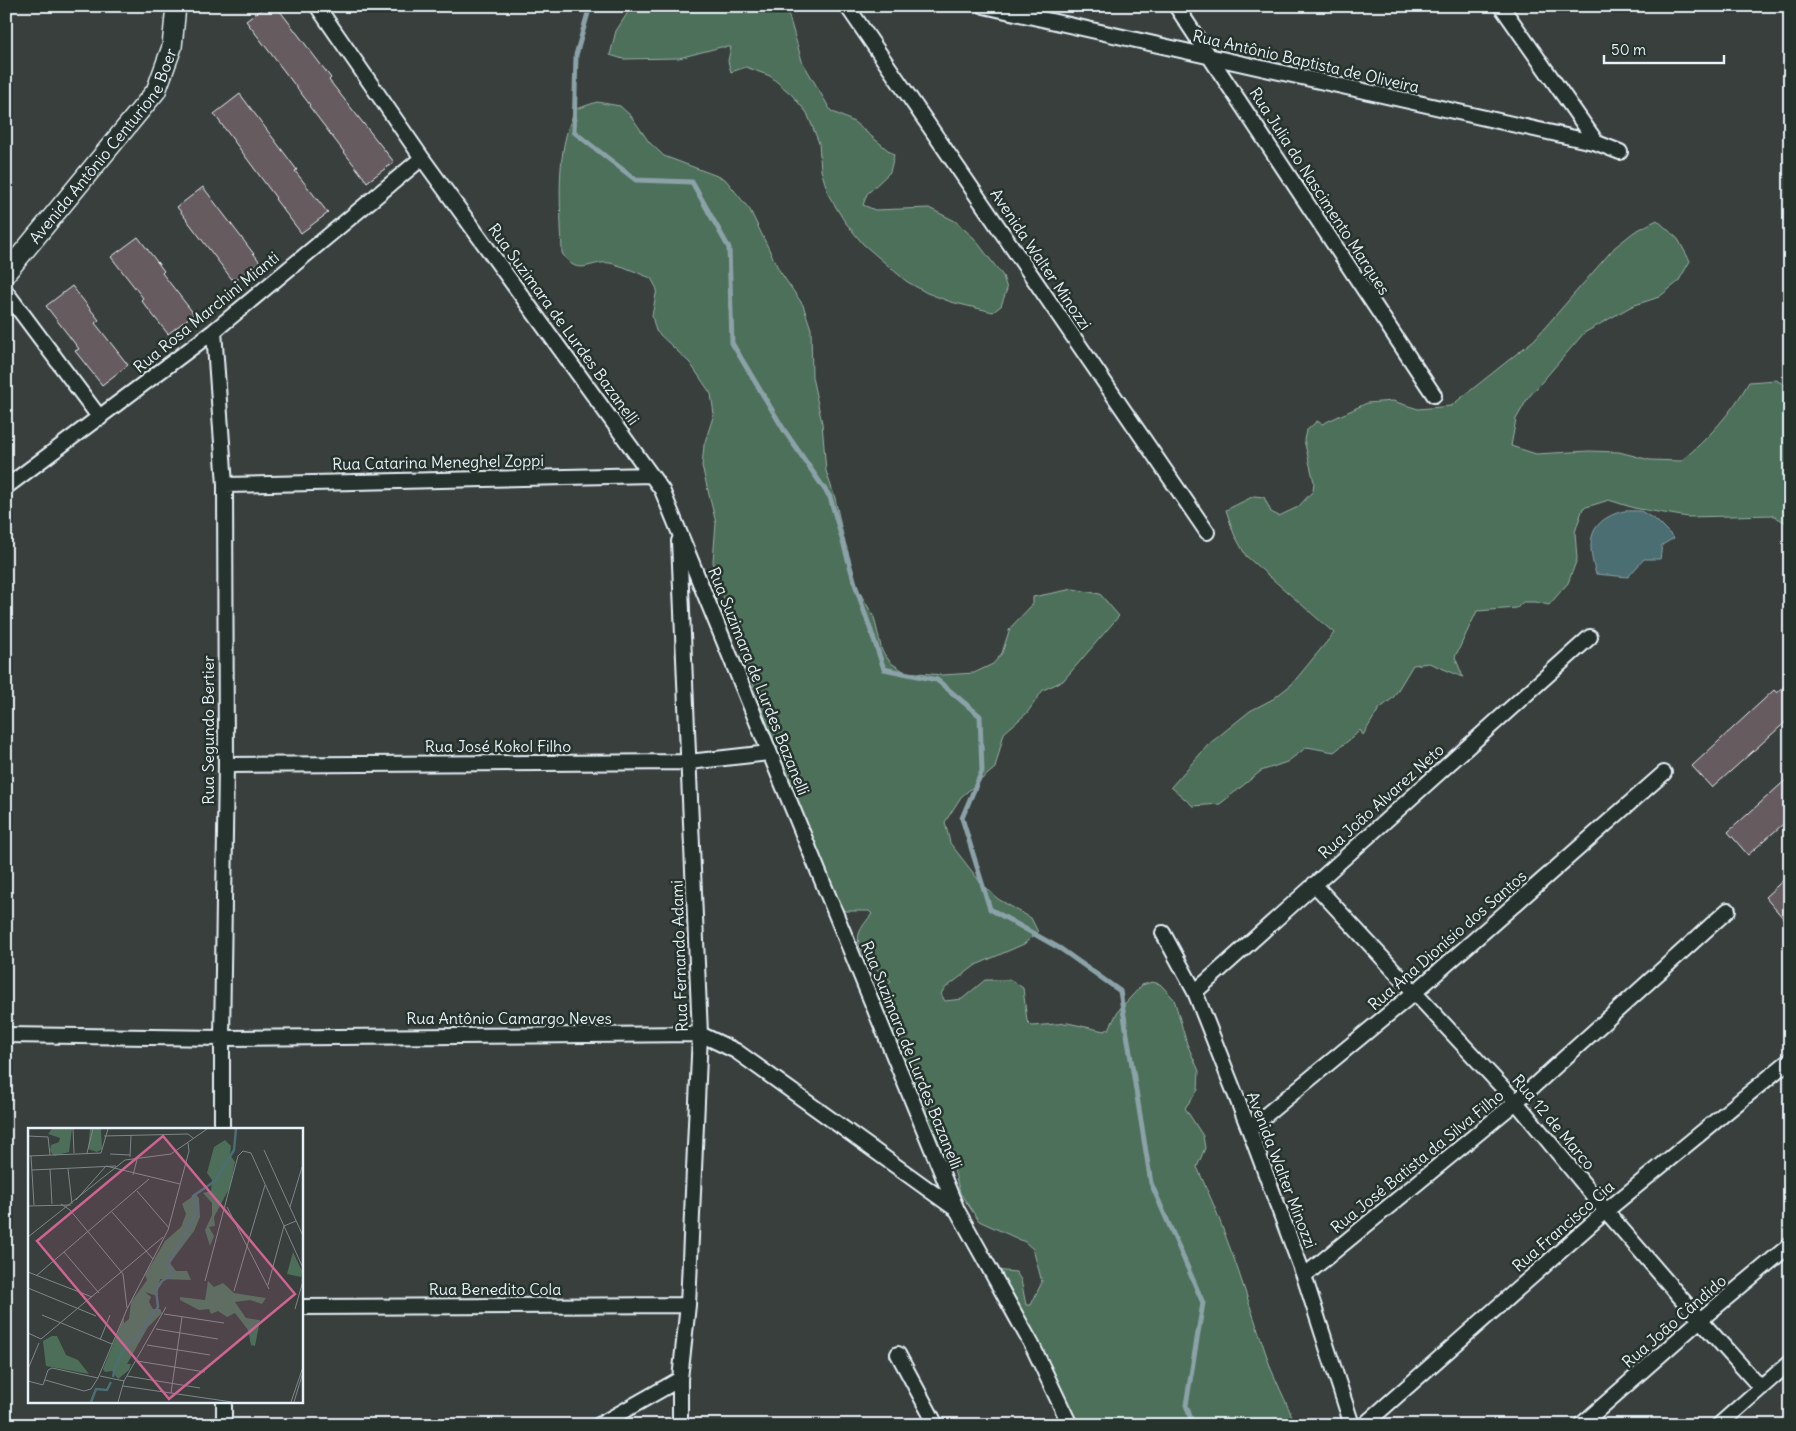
<svg xmlns="http://www.w3.org/2000/svg" width="1796" height="1431" font-family="Delius,sans-serif">
  <style>
    .green { fill: #4d6f5a; stroke: #9ab0a9 }
    .water { fill: #4c6e73; stroke: #8aa2a8 }
    .lines { fill: none; stroke-linecap: round; stroke-linejoin: round }
    .stream { stroke: #8aa2a8; stroke-width: 5 }
    .building { fill: #665c61; stroke: #e8f1f8 }
    .street-casing { stroke: #e8f1f8; stroke-width: 18 }
    .secondary-casing { stroke: #e8f1f8; stroke-width: 22 }
    .street { stroke: #26332d; stroke-width: 14 }
    .secondary { stroke: #26332d; stroke-width: 19 }
    .labels { text-anchor: middle; dominant-baseline: central; stroke-width: 5; stroke-linejoin: round; paint-order: stroke }
    .street-label { font-size: 16px; fill: #e8f1f8; stroke: #26332d }
    .inset-river { fill: none; stroke: #4c6e73; stroke-width: 2.5 }
    .inset-road { fill: none; stroke: #7f8688; stroke-width: 1 }
    .view { fill: #cf6492; fill-opacity: 0.15; stroke: #cf6492; stroke-width: 2.5 }
    .inset-edge { fill: none; stroke: #e8f1f8; stroke-width: 2.5 }
  </style>
  <rect width="100%" height="100%" fill="#393f3d"/>
  <filter id="ink" filterUnits="userSpaceOnUse"><feTurbulence type="fractalNoise" baseFrequency=".02" numOctaves="2"/><feDisplacementMap in="SourceGraphic" scale="10" xChannelSelector="R" yChannelSelector="G"/><feConvolveMatrix kernelMatrix="1 2 1 2 8 2 1 2 1" color-interpolation-filters="sRGB"/></filter>
  <g filter="url(#ink)">
    <path class="green" d="M632 6H786L802 61 831 111 854 122 894 155 890 172 867 194 863 205 875 210 929 208 955 221 974 238 1003 276 1007 289 1001 306 993 312 951 302 927 293 906 281 863 244 845 222 829 196 821 170 819 143 807 113 792 95 770 76 746 67 731 72 728 61 731 47H721L679 58 623 59 610 55 616 31Z
      M597 102 620 106 631 116 649 142 664 156 725 179 750 210 779 270 803 305 811 329 812 377 822 423 826 471 835 498 852 579 874 617 882 651 891 663 905 672 943 675 974 673 993 664 1002 653 1010 628 1033 604V597L1073 589 1100 594 1119 616 1063 681 1043 690 1027 713 1004 733 995 768 961 797 945 822 950 843 981 883 998 899 1031 918 1038 932 1024 944 976 965 944 989 941 994 945 1001 962 999 985 980H1011L1023 988 1027 1021 1032 1026 1068 1023 1104 1031 1109 1029 1118 1011 1142 985 1152 982 1160 984 1174 999 1187 1044 1199 1071 1198 1090 1185 1108 1203 1136 1205 1148 1197 1167 1215 1208 1236 1264 1271 1369 1296 1425H1073L994 1270 1016 1272 1021 1280 1026 1305H1031L1042 1282 1033 1249 1025 1242 979 1221 960 1193 951 1158 928 1142 879 1006 881 996 891 981C878 970 854 953 859 934 861 927 868 919 872 914L869 911H845L832 895 763 713 743 654 735 621 715 579 713 561 716 523 702 466 704 445 714 414 711 394 690 363 656 331 652 316 657 289 651 278C639 274 627 267 614 264 592 257 579 281 562 253 561 206 554 152 576 109Z
      M1657 220 1678 239 1690 261 1678 282 1659 297 1632 306 1584 333 1528 398 1516 419 1511 446 1536 454 1589 451 1619 452 1650 460 1681 461C1708 439 1732 412 1749 382L1776 380 1790 388V525L1772 515 1688 517 1634 508 1609 500 1583 508 1575 532 1577 559 1568 583 1549 605 1535 602H1523L1517 608 1477 611 1455 657 1463 677 1429 663 1413 665 1393 698 1379 709 1363 735 1360 730 1353 737 1334 752 1307 747 1287 762 1261 771 1220 804 1193 806 1171 787 1209 744 1250 711 1273 699 1292 684 1334 633 1246 556 1234 534 1226 510 1254 496 1264 497 1271 512 1279 516 1298 507 1313 491 1314 482 1304 440 1306 431 1317 421 1322 424 1367 403 1393 401 1418 409 1451 406 1534 340 1615 247 1634 232Z"/>
    <path class="water" d="M1641 511 1657 521 1674 538 1662 545 1660 559H1644L1628 577 1596 574C1588 547 1586 524 1617 513 1624 510 1633 511 1641 511Z"/>
    <g class="lines">
      <path class="stream" d="M590 6 576 55 574 132 636 180 692 182 729 248 732 343 784 430 830 497 856 587 884 669 937 680 980 716 982 771 962 818 990 909 1061 949 1120 991 1151 1183 1203 1303 1186 1405 1193 1425"/>
    </g>
    <path class="building" d="M266 6H276L290 24 331 78 329 80 394 162 367 182 309 106 310 105 246 21Z
      M240 94 297 170 295 171 328 213 301 233 275 199 276 198 214 114Z
      M203 187 260 262 234 282 177 207Z
      M138 237 164 271 162 273 194 314 168 334 141 300 143 298 111 257Z
      M72 286 99 320 95 323 128 365 102 385 75 351 79 349 46 306Z
      M1790 681V718L1712 788 1692 766 1774 690 1777 693Z
      M1790 776V818L1748 855 1728 832Z
      M1790 874V926L1765 897Z"/>
    <g class="lines">
      <g class="street-casing">
        <path id="street" d="M317 6 422 158 662 490 957 1210 1032 1345 1070 1425
          M847 6 1207 532
          M984 6 1597 143 1620 152
          M1176 6 1434 395
          M1501 6 1597 143
          M6 292 100 418
          M214 331 225 485 226 765 222 1038V1130
          M225 485 651 475
          M6 487 214 331 422 158
          M679 541 700 1034 688 1305 680 1379V1425
          M226 765 689 762 769 753
          M1314 884 1516 1102 1606 1211 1700 1320 1761 1388
          M1163 933 1195 992 1249 1129 1304 1276 1352 1425
          M1195 992 1590 637
          M6 1035 222 1038 700 1034 736 1051 957 1210
          M1249 1129 1414 993 1664 773
          M1304 1276 1516 1102 1728 910
          M301 1307 688 1305
          M898 1354 936 1425
          M224 1402V1425
          M599 1425 680 1379
          M1364 1425 1606 1211 1790 1060
          M1581 1425 1700 1320 1790 1245
          M1719 1425 1790 1362"/>
      </g>
      <g class="secondary-casing">
        <g id="secondary">
          <path id="s1" d="M6 273 156 91 172 47 176 6"/>
        </g>
      </g>
      <use href="#street" class="street"/>
      <use href="#secondary" class="secondary"/>
    </g>
  </g>
  <g class="labels">
    <g class="street-label">
      <text transform="translate(1306 61) rotate(13)">Rua Antônio Baptista de Oliveira</text>
      <text stroke="none"><textPath href="#s1" startOffset="161">Avenida Antônio Centurione Boer</textPath></text>
      <text transform="translate(1320 191) rotate(57)">Rua Julia do Nascimento Marques</text>
      <text transform="translate(1041 259) rotate(56)">Avenida Walter Minozzi</text>
      <text transform="translate(206 312) rotate(-39)">Rua Rosa Marchini Mianti</text>
      <text transform="translate(564 324) rotate(54)">Rua Suzimara de Lurdes Bazanelli</text>
      <text transform="translate(438 462) rotate(-1)">Rua Catarina Meneghel Zoppi</text>
      <text transform="translate(759 681) rotate(68)">Rua Suzimara de Lurdes Bazanelli</text>
      <text transform="translate(208 730) rotate(-90)">Rua Segundo Bertier</text>
      <text x="498" y="746">Rua José Kokol Filho</text>
      <text transform="translate(1381 801) rotate(-42)">Rua João Alvarez Neto</text>
      <text transform="translate(1447 940) rotate(-41)">Rua Ana Dionísio dos Santos</text>
      <text transform="translate(679 956) rotate(-92)">Rua Fernando Adami</text>
      <text x="509" y="1018">Rua Antônio Camargo Neves</text>
      <text transform="translate(912 1055) rotate(68)">Rua Suzimara de Lurdes Bazanelli</text>
      <text transform="translate(1554 1122) rotate(50)">Rua 12 de Marco</text>
      <text transform="translate(1417 1161) rotate(-39)">Rua José Batista da Silva Filho</text>
      <text transform="translate(1282 1170) rotate(69)">Avenida Walter Minozzi</text>
      <text transform="translate(1563 1226) rotate(-41)">Rua Francisco Cia</text>
      <text x="495" y="1289">Rua Benedito Cola</text>
      <text transform="translate(1674 1321) rotate(-41)">Rua João Cândido</text>
    </g>
  </g>
  <g transform="translate(28 1128)">
    <rect width="275" height="275" fill="#393f3d"/>
    <path d="M24 1H44L41 24 26 28 22 23 23 17 31 14 32 10 20 6ZM62 1H73L74 21 69 24 60 21ZM197 12 203 18 202 27 207 34 202 59 186 89 187 98 181 99 186 108 182 118 177 102 184 87V75L175 65 183 63 184 52 179 45 186 19ZM168 66 171 70 172 89 166 103 142 135 148 143H159L163 152 132 151 129 168 117 164 123 169 121 174 125 181H132L134 185 120 199 99 236H103L101 242 90 251 84 243 77 244 75 241 96 189V195L101 191 103 174 119 152 117 147 137 113 153 99 158 86 154 76ZM265 124 274 143 273 149 259 146ZM180 153 186 159 195 155 206 165 238 170 234 176 222 172 207 174 218 190 232 192 227 218 223 217 220 202 207 185 199 189 190 183 183 186 181 181 171 182 152 172V169L177 172ZM24 208H29L38 227 50 232 61 246 18 238 15 213Z" fill="#4d6f5a"/>
    <path class="inset-river" d="M85 249 87 239 99 216 109 210 130 179 128 162 134 153 144 147 141 135 170 82 165 68 187 53 206 22 208 1M63 274 68 261 79 262 83 254"/>
    <path class="inset-road" d="M45 1 46 25M0 8 20 9 22 27M76 8 160 6 165 10M236 22 275 108M59 25 65 1M82 26 102 27M0 28 73 25 80 1M3 28 6 77M102 29 103 7M78 38 152 56M22 41 24 76M40 41 44 76M4 42 88 38M105 47 110 28M109 63 141 100M48 72 78 38M33 76 42 82 95 146 99 180M0 78 43 77M199 79 241 161M262 79 274 39M84 84 125 131M0 109 97 32 143 26 179 1M36 124 71 165M0 144 64 169M8 148 121 51M177 153 210 28 215 23 223 25 275 140M240 157 256 98 268 93M0 160 68 188M206 163 237 57M267 181 275 153M136 186 196 195M14 187 84 216M128 201 190 211M0 205 13 211 135 109M72 212 82 187M119 217 182 227M109 233 177 244M0 241 11 215M72 248 96 253M99 248 172 260M17 252 56 263 63 261 70 250 99 181 140 102 161 23 160 15M0 253 15 257 20 242 24 240 70 250M95 258 204 274M143 265 154 189M90 274 96 253 138 179M263 274 275 239M266 274 275 244"/>
    <path class="view" d="M135 8 267 166 141 271 9 113Z"/>
    <rect width="275" height="275" class="inset-edge"/>
  </g>
  <rect width="1796" height="1431" fill="none" stroke="#26332d" stroke-width="25"/>
  <rect x="12" y="12" width="1771" height="1406" fill="none" stroke="#e8f1f8" stroke-width="2" filter="url(#ink)"/>
  <path d="M1604 55v8h120v-8" fill="none" stroke="#e8f1f8" stroke-width="2.5"/>
  <text x="1611" y="55" font-size="15" fill="#e8f1f8" stroke="#26332d" stroke-width="4" paint-order="stroke">50 m</text>
</svg>
